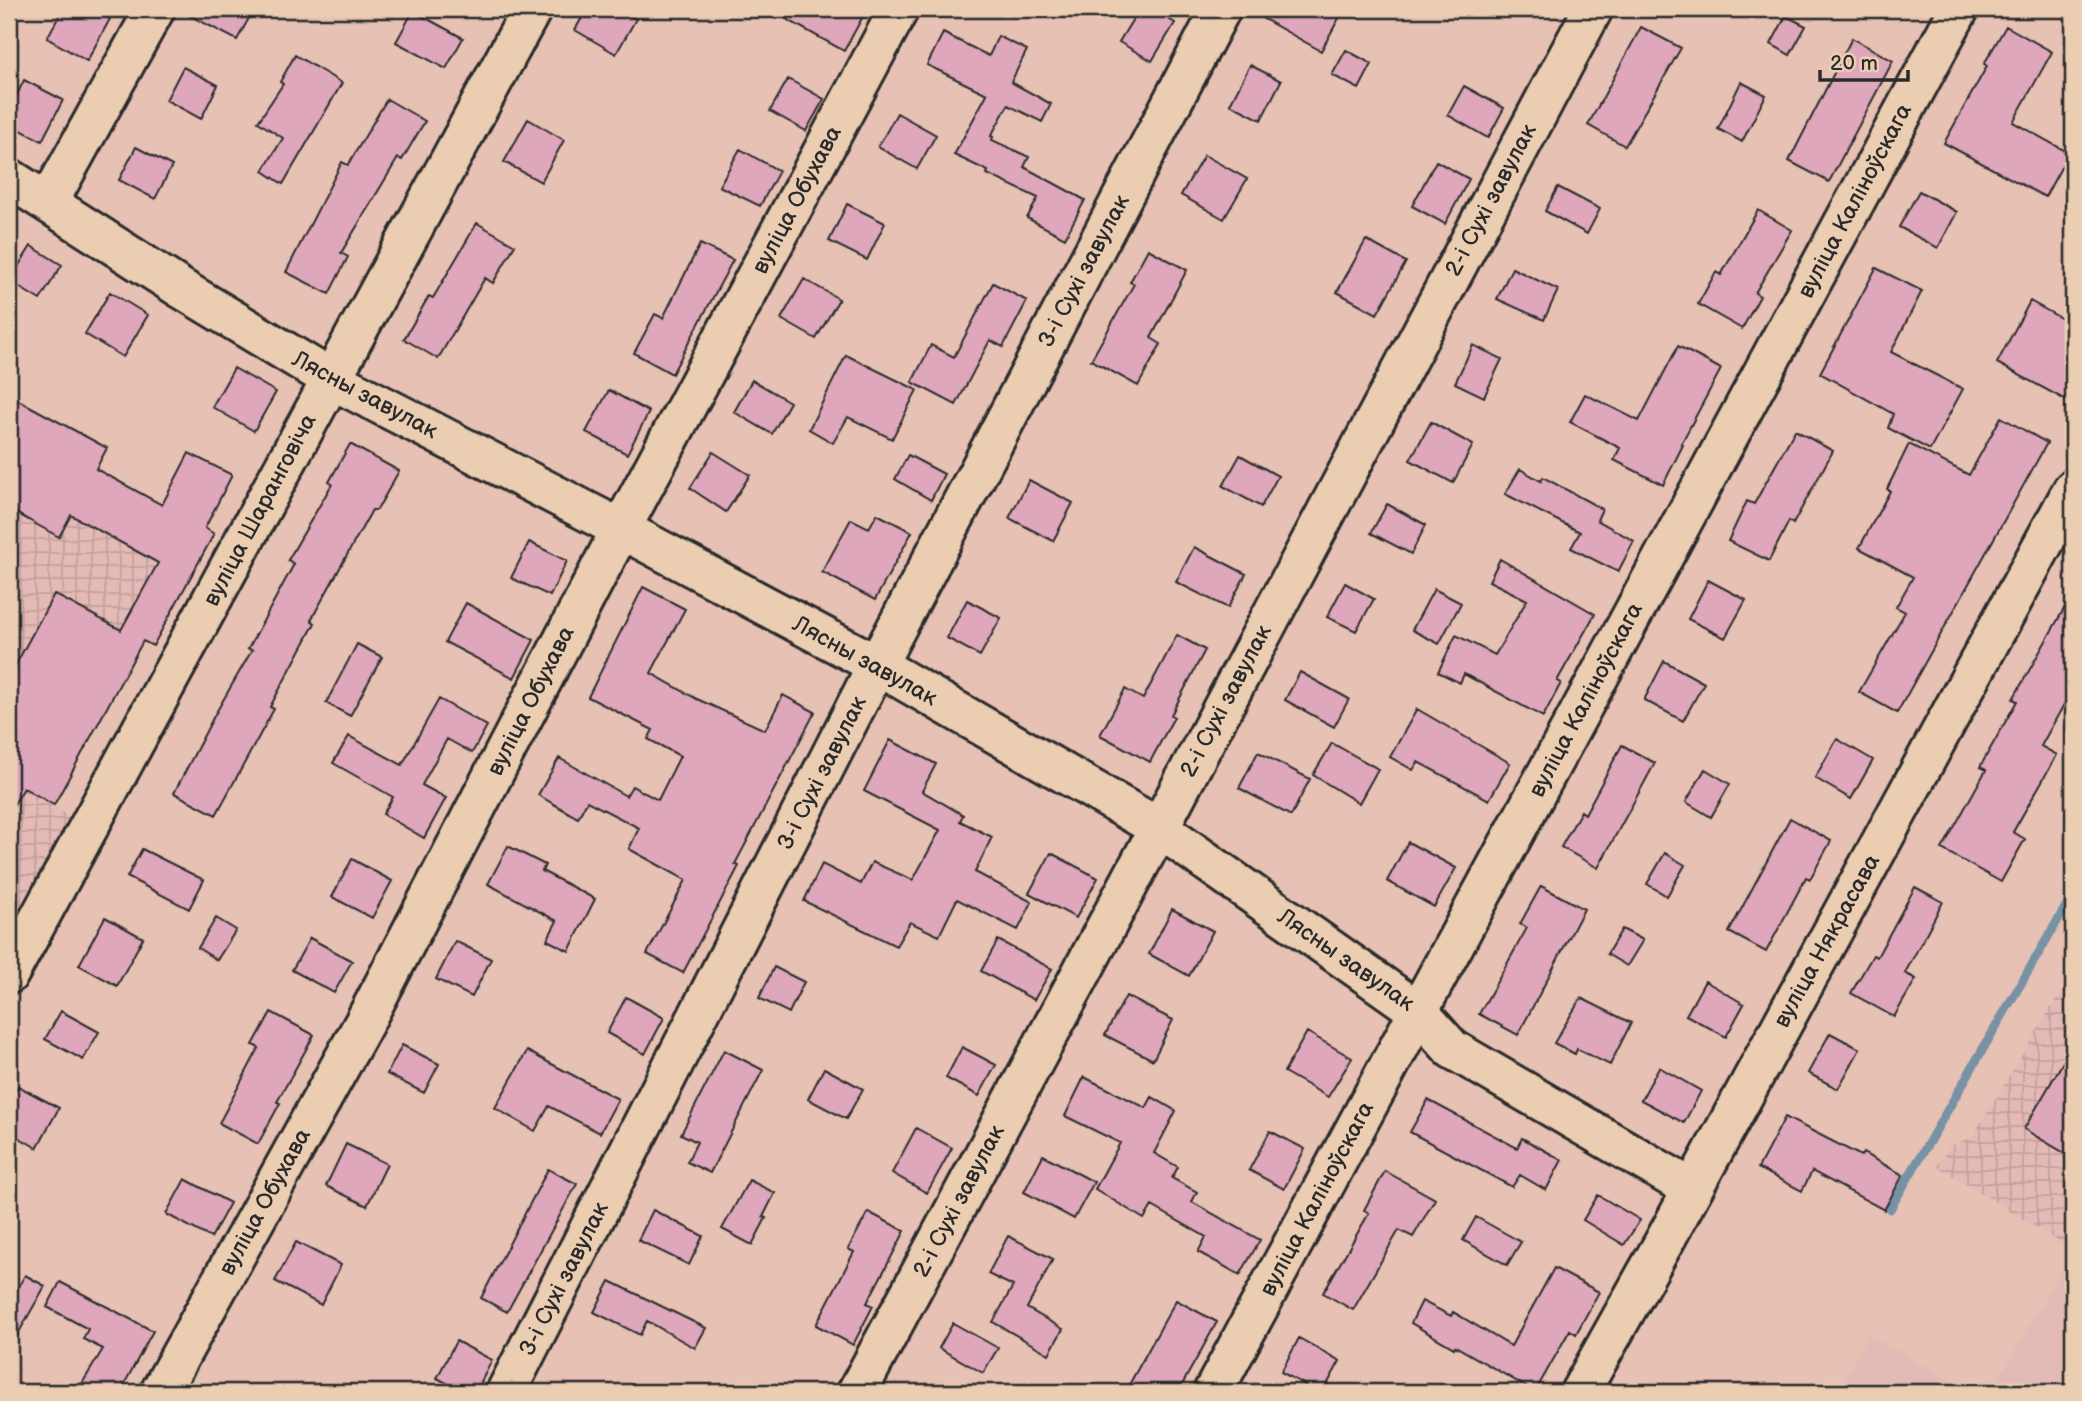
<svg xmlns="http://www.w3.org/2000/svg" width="2082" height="1401" font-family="'Balsamiq Sans',sans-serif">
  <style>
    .built { fill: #e4bab6 }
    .industrial { fill: url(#industrial-grid) }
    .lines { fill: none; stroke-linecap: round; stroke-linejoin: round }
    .stream { stroke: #7791a5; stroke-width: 9 }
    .building { fill: #dea7bc; stroke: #2b2b2b; stroke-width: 2 }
    .minor-casing { stroke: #2b2b2b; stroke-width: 44 }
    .minor { stroke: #ebcdb1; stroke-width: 38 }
    .labels { text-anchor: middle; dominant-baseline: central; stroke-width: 6; stroke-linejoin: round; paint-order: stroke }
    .street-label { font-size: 23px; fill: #2b2b2b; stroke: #ebcdb1 }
  </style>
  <defs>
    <pattern id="industrial-grid" width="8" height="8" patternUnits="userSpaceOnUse" patternTransform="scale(1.75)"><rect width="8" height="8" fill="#e4bab6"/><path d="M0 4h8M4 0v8" fill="none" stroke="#c4a09d"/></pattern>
  </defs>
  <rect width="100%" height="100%" fill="#e7c2b4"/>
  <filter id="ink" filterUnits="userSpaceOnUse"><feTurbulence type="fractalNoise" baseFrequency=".0143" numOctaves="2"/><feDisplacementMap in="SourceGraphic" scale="14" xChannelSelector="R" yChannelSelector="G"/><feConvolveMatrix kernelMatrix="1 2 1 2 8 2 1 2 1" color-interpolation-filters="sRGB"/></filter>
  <g filter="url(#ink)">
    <path class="built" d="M2073 1249V1392H1990L2050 1289Z
      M1868 1334 1970 1392H1837Z"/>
    <path class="industrial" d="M9 395 107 448 96 469 214 534 153 646 143 641 54 805 69 817 9 934Z
      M2073 972V1249L2072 1250 1937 1166 1950 1145 1971 1138Z"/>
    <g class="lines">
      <path class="stream" d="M1890 1209 2073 894"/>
    </g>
    <path class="building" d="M63 9H91L110 19 87 61 47 38Z
      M177 9H254L237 40Z
      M587 9H617L636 19 616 54 575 30Z
      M768 9H867L844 51Z
      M1139 9H1152L1175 23 1152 61 1119 42Z
      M1246 9H1344L1321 51Z
      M413 11 463 38 446 69 396 42Z
      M1786 16 1806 26 1790 55 1771 44Z
      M2006 26 2052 52 2013 122 2069 153 2045 197 1944 143 1987 66 1984 64Z
      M1641 27 1681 48 1625 146 1588 125Z
      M943 33 989 56 998 36 1027 50 1011 82 1051 104 1042 122 1008 105 991 136 993 137 992 140 1029 157 1024 167 1085 200 1065 238 1027 218 1038 198 987 174 988 171 954 155 987 94 927 65Z
      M1852 38 1893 61 1829 182 1789 161Z
      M1346 50 1372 64 1359 89 1332 75Z
      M295 55 342 83 283 184 263 171 283 138 258 122 283 84 280 82Z
      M1250 65 1281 81 1261 120 1230 104Z
      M183 67 218 85 201 119 166 100Z
      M788 79 824 99 806 131 770 111Z
      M24 80 63 100 42 141 9 124V111Z
      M1741 82 1766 95 1742 142 1718 129Z
      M1464 86 1504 108 1488 138 1448 115Z
      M387 99 425 121 402 160 398 158 341 253 348 257 329 294 286 272 342 162 348 165Z
      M897 113 936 135 917 169 878 147Z
      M528 119 564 140 541 182 504 162Z
      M136 147 172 166 155 199 119 180Z
      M740 149 779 171 760 206 719 186Z
      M1204 155 1247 179 1224 219 1181 195Z
      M1436 161 1469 179 1445 224 1412 206Z
      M1558 187 1600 209 1587 234 1545 211Z
      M1919 191 1957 212 1938 248 1899 227Z
      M847 204 885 223 867 260 829 241Z
      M1758 210 1792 230 1755 293 1760 296 1742 329 1698 304 1716 272 1721 275Z
      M477 223 515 245 493 283 485 278 438 359 404 339 429 296 433 298Z
      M1366 240 1406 262 1377 314 1337 292Z
      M700 244 733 260 672 374 634 353 655 314 663 318Z
      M31 246 62 265 40 300 9 281Z
      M1148 249 1187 270 1151 338 1161 344 1138 386 1091 360 1134 284 1130 282Z
      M1512 268 1558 290 1544 320 1497 299Z
      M1876 268 1922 291 1891 352 1963 389 1930 450 1888 428 1893 414 1820 373Z
      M804 279 839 299 816 339 781 319Z
      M993 283 1027 301 1003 347 990 340 956 405 912 382 931 345 954 357Z
      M110 292 148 315 123 357 85 334Z
      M2030 301 2073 325V404L1997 363Z
      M1473 345 1502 359 1484 397 1455 383Z
      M1678 346 1721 369 1681 444 1683 445 1663 485 1614 460 1620 448 1570 422 1585 394 1639 421Z
      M846 355 917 390 892 439 848 417 833 443 809 429Z
      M234 368 276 392 254 431 212 407Z
      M752 380 790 402 772 434 734 412Z
      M609 390 649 412 627 454 586 432Z
      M9 395 107 448 96 469 162 505 189 453 232 475 205 528 214 534 153 646 143 641 54 805 24 788 9 812V677L54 594 121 630 158 563 71 515 59 537 9 509Z
      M2001 417 2047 443 1897 713 1859 692 1905 612 1896 607 1913 577 1859 548 1890 491 1887 489 1909 444 1969 475Z
      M1431 422 1473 445 1453 483 1410 460Z
      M1795 430 1833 451 1793 524 1789 521 1769 561 1728 541 1747 501 1754 504Z
      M350 444 399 471 377 510H372L311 620 315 623 270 707 274 709 216 815 174 793 214 716 252 650 248 649 294 564 288 560 332 484 329 482Z
      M713 452 750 475 726 512 690 488Z
      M908 455 944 474 931 500 895 479Z
      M1240 455 1278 476 1261 507 1223 486Z
      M1520 469 1541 481 1543 477 1602 509 1597 520 1634 541 1618 572 1571 548 1580 532 1505 494Z
      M1029 480 1073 503 1053 541 1009 518Z
      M1387 504 1426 525 1411 554 1371 533Z
      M877 514 912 532 875 600 822 572 851 519 869 528Z
      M529 542 567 561 550 596 511 578Z
      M1194 547 1246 574 1228 608 1176 582Z
      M1500 559 1595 614 1557 681 1561 683 1543 717 1464 674 1460 683 1438 672 1456 635 1495 655 1527 600 1489 581Z
      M1708 580 1746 600 1725 638 1688 619Z
      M1345 583 1374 599 1356 631 1327 617Z
      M643 587 685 609 651 673 697 699 765 730 783 695 815 712 735 864 739 866 683 973 647 954 686 880 629 849 639 828 587 801 578 818 538 795 559 758 626 796 632 786 658 800 680 756 648 739 653 730 588 697Z
      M1434 589 1461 603 1439 644 1412 630Z
      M2073 593V688L2041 746 2057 755 2013 832 2025 839 2001 882 1942 849 1986 770 1980 767 2017 701 2013 699Z
      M967 600 1001 618 980 656 947 638Z
      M466 603 534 640 514 678 445 642Z
      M1177 635 1205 650 1171 715 1174 717 1150 762 1100 735 1125 689 1143 699Z
      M357 644 382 657 350 716 326 703Z
      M1664 661 1704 683 1683 721 1644 700Z
      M1300 672 1349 699 1334 727 1285 700Z
      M439 699 487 726 472 753 447 739 422 785 446 798 424 838 383 814 393 797 333 763 349 736 402 765Z
      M1417 709 1510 763 1489 800 1418 762 1413 770 1390 757Z
      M1837 739 1873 760 1851 799 1815 778Z
      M890 740 936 764 922 791 963 815 960 821 992 837 975 872 1032 902 1018 930 957 899 939 936 910 922 896 946 804 901 822 864 861 884 872 862 913 880 940 830 864 791Z
      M1332 743 1378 769 1359 803 1313 775Z
      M1622 745 1655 763 1598 868 1561 847 1581 811 1585 814Z
      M1258 752 1310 779 1291 816 1239 788Z
      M1705 769 1730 784 1711 817 1686 802Z
      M1790 818 1831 841 1810 879 1806 877 1766 952 1729 932Z
      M1408 842 1456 868 1434 907 1387 881Z
      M508 846 545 865 542 871 595 899 569 951 547 940 557 921 488 884Z
      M142 849 204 880 189 909 127 877Z
      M1051 853 1098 878 1076 918 1029 893Z
      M1665 853 1685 865 1667 896 1647 884Z
      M352 859 392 881 372 918 332 897Z
      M1541 886 1584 909 1518 1035 1479 1014 1527 928 1520 924Z
      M1915 887 1943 902 1905 973 1916 979 1894 1017 1851 993 1873 955 1877 957Z
      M1172 909 1213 931 1189 976 1149 954Z
      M105 917 143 938 117 986 79 965Z
      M216 918 236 930 217 960 198 948Z
      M1622 929 1643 940 1627 966 1607 954Z
      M310 938 352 961 334 993 292 970Z
      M998 940 1052 969 1034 1000 981 971Z
      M455 941 491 959 472 997 436 979Z
      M774 967 804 982 789 1013 759 998Z
      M1705 981 1744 1004 1726 1037 1686 1015Z
      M1126 996 1173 1020 1153 1060 1105 1035Z
      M626 997 664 1018 645 1054 607 1033Z
      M1581 998 1631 1023 1610 1065 1577 1049 1575 1054 1554 1043Z
      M61 1011 99 1032 83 1060 45 1039Z
      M271 1012 314 1035 277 1102 280 1103 258 1144 219 1123 259 1048 253 1045Z
      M1307 1032 1352 1058 1328 1097 1284 1072Z
      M1830 1033 1860 1049 1838 1089 1808 1073Z
      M402 1045 439 1064 424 1093 387 1074Z
      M2073 1045V1158L2024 1129Z
      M962 1047 996 1065 979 1096 946 1078Z
      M724 1050 763 1070 710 1173 687 1162 697 1142 681 1134Z
      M527 1051 618 1099 600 1133 549 1106 535 1131 495 1108Z
      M1659 1067 1701 1091 1684 1123 1641 1100Z
      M824 1068 863 1089 846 1119 808 1099Z
      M1084 1077 1146 1108 1152 1097 1176 1111 1154 1153 1178 1167 1172 1178 1197 1192 1192 1202 1260 1240 1240 1275 1198 1252 1206 1237 1152 1206 1144 1219 1095 1189 1120 1143 1065 1116Z
      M18 1086 59 1108 37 1148 9 1132V1102Z
      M1428 1100 1517 1148 1522 1138 1562 1160 1546 1190 1520 1175 1512 1187 1410 1132Z
      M1785 1117 1861 1156 1863 1153 1903 1175 1884 1210 1812 1171 1802 1191 1758 1168Z
      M916 1128 952 1148 927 1193 892 1173Z
      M1270 1131 1305 1149 1284 1189 1249 1170Z
      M346 1144 387 1164 367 1206 326 1186Z
      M1043 1155 1094 1182 1074 1219 1024 1192Z
      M548 1169 577 1184 507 1312 481 1298Z
      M1385 1171 1435 1199 1413 1237 1399 1230 1353 1310 1323 1293 1369 1213 1364 1210Z
      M185 1179 230 1203 211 1238 166 1214Z
      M749 1180 775 1193 763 1217 766 1218 752 1245 722 1229Z
      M1598 1195 1640 1220 1624 1245 1583 1220Z
      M653 1210 703 1236 689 1265 638 1240Z
      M868 1212 905 1231 867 1303 873 1306 853 1345 816 1325 854 1252 848 1249Z
      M1476 1217 1521 1242 1507 1265 1463 1240Z
      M1008 1236 1053 1259 1027 1308 1063 1329 1049 1354 993 1322 1013 1286 988 1274Z
      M296 1242 341 1265 321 1305 275 1281Z
      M1554 1268 1599 1292 1576 1334 1570 1330 1535 1392 1455 1346 1454 1348 1411 1323 1422 1301 1451 1316 1453 1312 1511 1346Z
      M25 1275 45 1286 9 1350V1304Z
      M610 1281 706 1328 695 1348 647 1321 640 1335 594 1312Z
      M60 1282 153 1331 120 1392H77L103 1349 83 1339 88 1329 47 1307Z
      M1176 1300 1217 1322 1178 1392H1125Z
      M953 1323 998 1348 983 1373 939 1348Z
      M1299 1338 1340 1361 1323 1392H1318L1281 1372Z
      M456 1341 492 1360 476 1392H464L437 1378Z"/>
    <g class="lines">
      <g class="minor-casing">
        <path id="minor" d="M9 178 182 289 331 379 621 529 877 665 1159 828 1418 1011 1452 1049 1692 1189
          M48 203 155 9
          M9 974 532 9
          M160 1392 364 1023 621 529 899 9
          M506 1392 877 665 1221 9
          M857 1392 1159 828 1593 9
          M1213 1392 1959 9
          M1580 1392 1664 1242 2073 489"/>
      </g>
      <use href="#minor" class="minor"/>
    </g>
  </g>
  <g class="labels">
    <g class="street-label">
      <text transform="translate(797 200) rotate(-62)">вуліца Обухава</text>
      <text transform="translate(1491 200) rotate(-62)">2-і Сухі завулак</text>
      <text transform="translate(1855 201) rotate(-62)">вуліца Каліноўскага</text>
      <text transform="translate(1084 271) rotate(-62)">3-і Сухі завулак</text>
      <text transform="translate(365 395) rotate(28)">Лясны завулак</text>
      <text transform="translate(260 510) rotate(-62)">вуліца Шаранговіча</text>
      <text transform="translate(865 661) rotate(29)">Лясны завулак</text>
      <text transform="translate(1586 700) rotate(-62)">вуліца Каліноўскага</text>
      <text transform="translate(531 701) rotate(-63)">вуліца Обухава</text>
      <text transform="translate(1226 701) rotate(-62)">2-і Сухі завулак</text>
      <text transform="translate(822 773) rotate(-63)">3-і Сухі завулак</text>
      <text transform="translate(1827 941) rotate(-61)">вуліца Някрасава</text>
      <text transform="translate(1346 960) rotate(35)">Лясны завулак</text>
      <text transform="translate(1317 1199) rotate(-62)">вуліца Каліноўскага</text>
      <text transform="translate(959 1201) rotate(-62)">2-і Сухі завулак</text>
      <text transform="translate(265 1202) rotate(-61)">вуліца Обухава</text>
      <text transform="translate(564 1279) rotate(-63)">3-і Сухі завулак</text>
    </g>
  </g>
  <rect width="2082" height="1401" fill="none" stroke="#ebcdb1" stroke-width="35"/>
  <rect x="18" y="18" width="2047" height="1366" fill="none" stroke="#2b2b2b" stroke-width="2.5" filter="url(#ink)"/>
  <path d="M1820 70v10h88v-10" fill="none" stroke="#2b2b2b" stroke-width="3.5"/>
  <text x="1830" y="70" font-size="21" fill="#2b2b2b" stroke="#ebcdb1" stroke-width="5" paint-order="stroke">20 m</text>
</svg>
